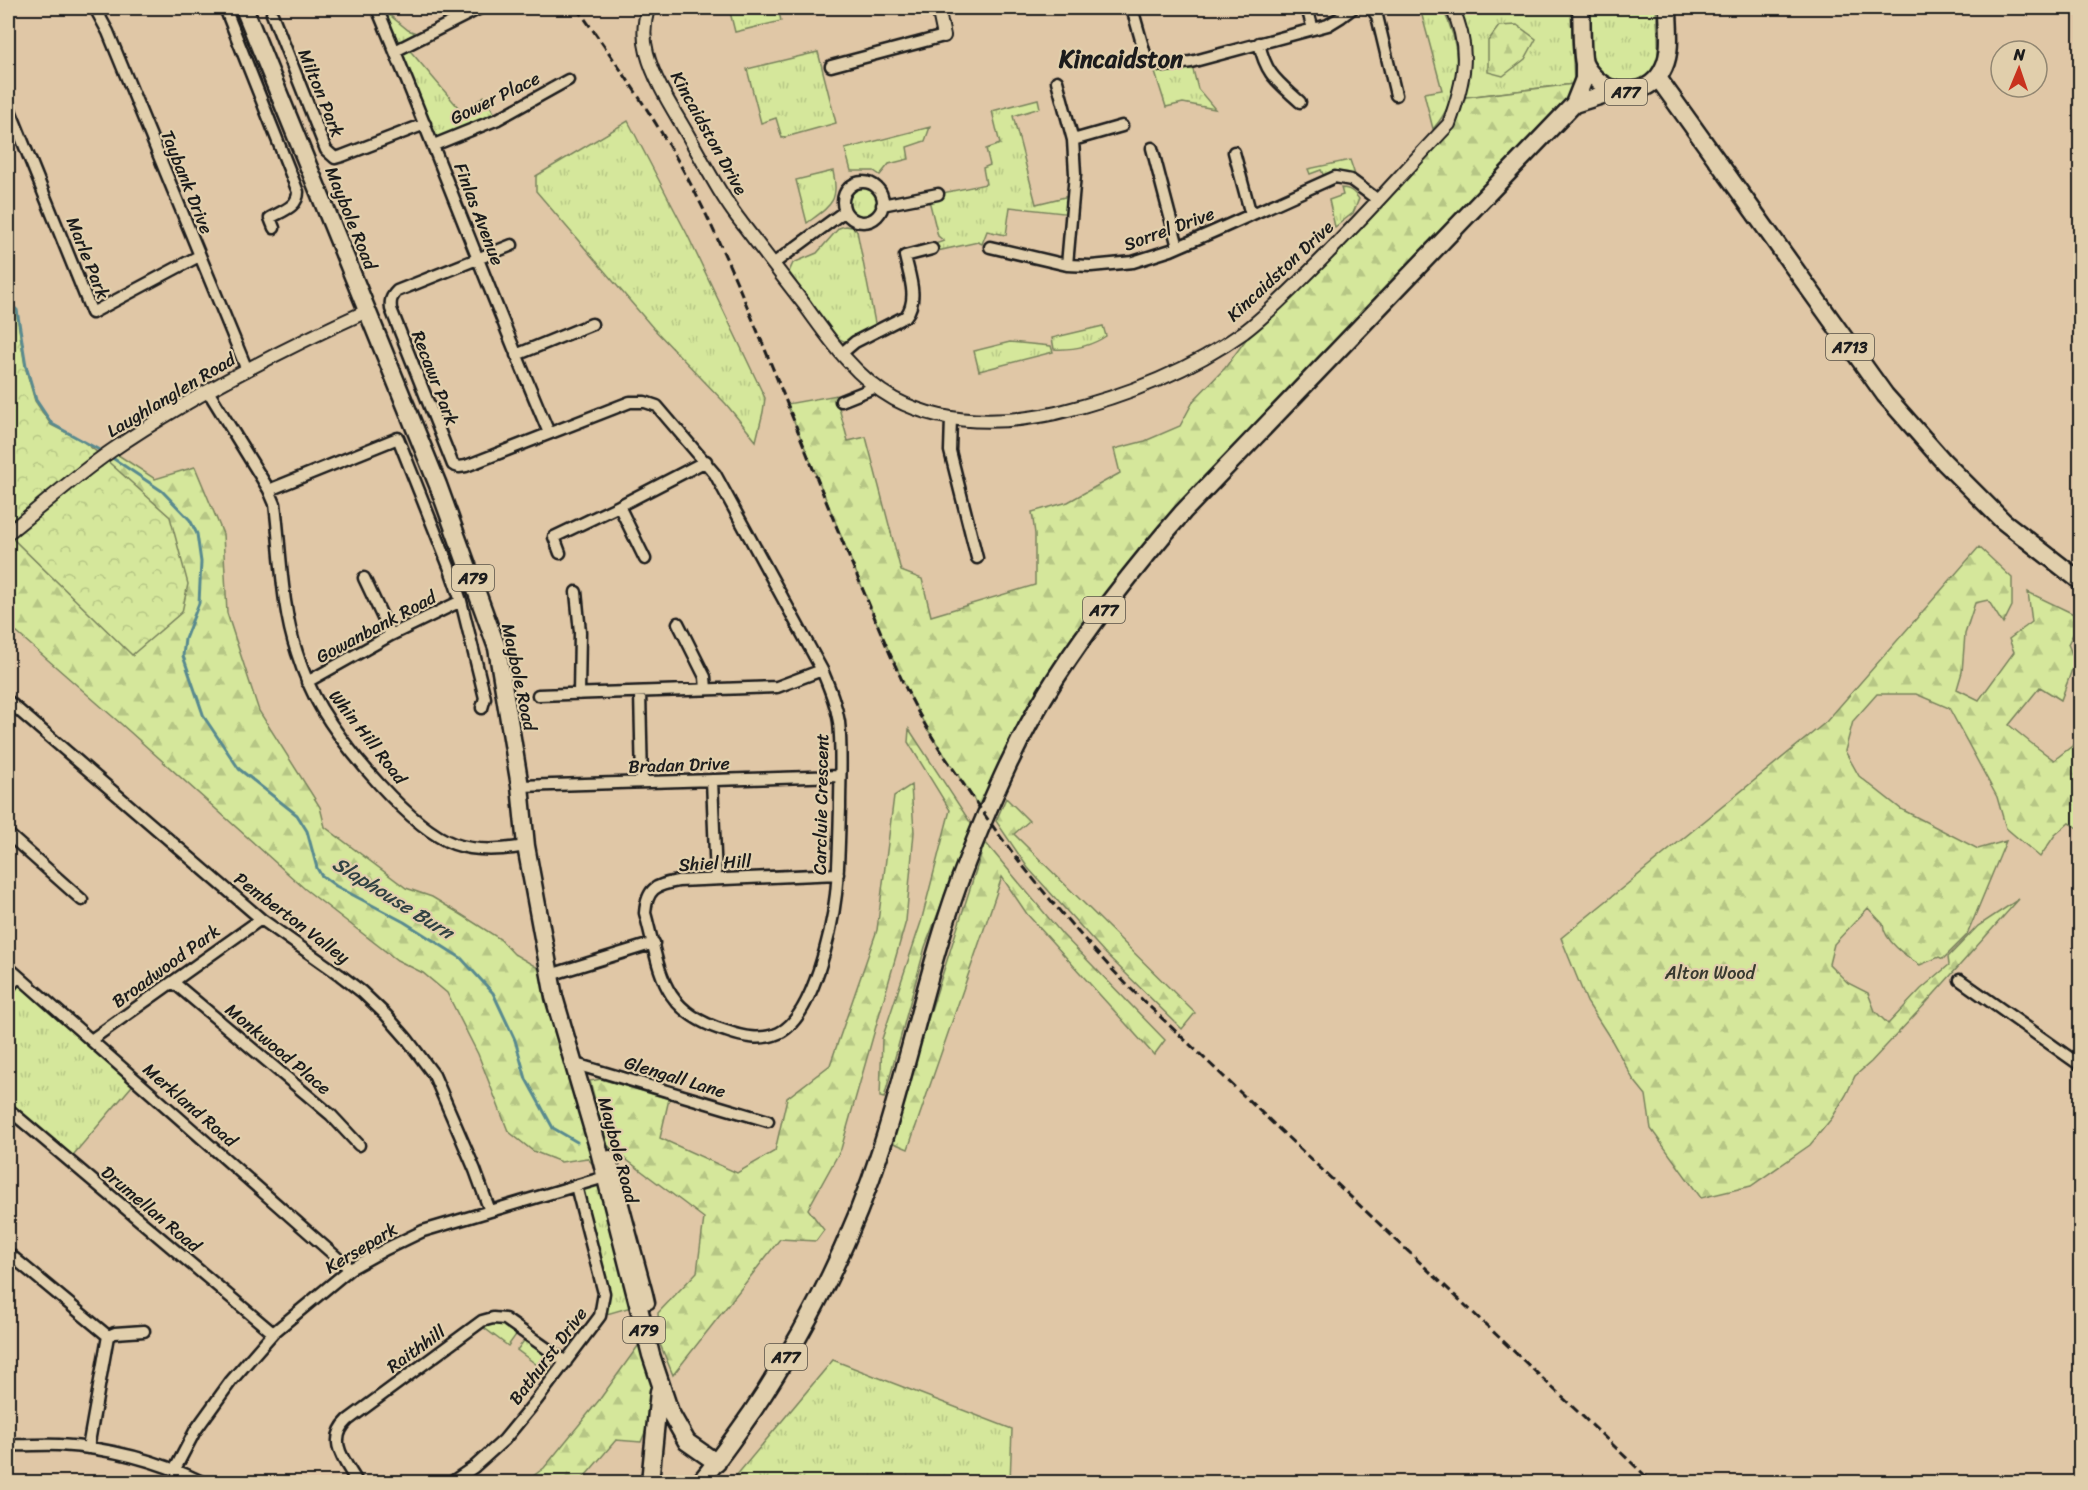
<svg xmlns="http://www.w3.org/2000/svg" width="2088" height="1490" font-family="Sriracha,sans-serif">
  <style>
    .grass { fill: url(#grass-tufts); stroke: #78825c; stroke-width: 1.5 }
    .forest { fill: url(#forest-firs); stroke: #78825c; stroke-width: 1.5 }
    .park { fill: url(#park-crowns); stroke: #78825c; stroke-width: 1.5 }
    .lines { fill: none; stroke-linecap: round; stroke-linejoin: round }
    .stream { stroke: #598a8f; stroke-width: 3 }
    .minor-casing { stroke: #1c1c1c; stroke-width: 15 }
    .tertiary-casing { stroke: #1c1c1c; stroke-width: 16 }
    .primary-casing { stroke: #1c1c1c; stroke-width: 21 }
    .trunk-casing { stroke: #1c1c1c; stroke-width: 21 }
    .minor { stroke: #e1cfac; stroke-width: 10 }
    .tertiary { stroke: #e1cfac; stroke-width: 12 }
    .primary { stroke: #e1cfac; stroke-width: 16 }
    .trunk { stroke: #e1cfac; stroke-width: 16 }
    .rail { stroke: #1c1c1c; stroke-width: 3; stroke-dasharray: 9 4.5; stroke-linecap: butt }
    .labels { text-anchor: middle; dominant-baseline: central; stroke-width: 4.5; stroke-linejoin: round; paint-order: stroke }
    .shield { fill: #e1cfac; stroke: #575247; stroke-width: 1.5 }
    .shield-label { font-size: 16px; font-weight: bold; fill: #1c1c1c }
    .street-label { font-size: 18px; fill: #1c1c1c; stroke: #e1cfac }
    .park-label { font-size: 18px; fill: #383a2f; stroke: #e1cfac }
    .water-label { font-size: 20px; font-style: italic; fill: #304142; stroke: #e1cfac }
    .district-label { font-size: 24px; font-weight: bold; fill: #1c1c1c; stroke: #e1cfac }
  </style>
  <defs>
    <pattern id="grass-tufts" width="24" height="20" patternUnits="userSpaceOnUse" patternTransform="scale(1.5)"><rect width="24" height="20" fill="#d5e79b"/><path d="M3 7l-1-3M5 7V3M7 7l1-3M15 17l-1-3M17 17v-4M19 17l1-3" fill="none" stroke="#b6c685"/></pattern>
    <pattern id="forest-firs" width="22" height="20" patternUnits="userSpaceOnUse" patternTransform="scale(1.5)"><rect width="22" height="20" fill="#d5e79b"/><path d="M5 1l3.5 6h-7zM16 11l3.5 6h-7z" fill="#b6c685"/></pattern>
    <pattern id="park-crowns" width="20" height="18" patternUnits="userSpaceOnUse" patternTransform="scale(1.5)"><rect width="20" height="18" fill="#d5e79b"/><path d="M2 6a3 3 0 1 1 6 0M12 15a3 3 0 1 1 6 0" fill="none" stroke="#b6c685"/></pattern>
  </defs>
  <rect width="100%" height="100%" fill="#e0c7a6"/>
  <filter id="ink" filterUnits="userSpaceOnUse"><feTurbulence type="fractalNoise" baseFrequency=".0167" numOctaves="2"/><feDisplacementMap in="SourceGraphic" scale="12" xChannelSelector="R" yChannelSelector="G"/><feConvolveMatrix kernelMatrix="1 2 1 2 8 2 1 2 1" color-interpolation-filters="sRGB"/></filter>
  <g filter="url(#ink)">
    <path class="grass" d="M381 8 408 30 424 36 406 46 463 113 484 96 498 119 434 145Z
      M729 8H778L781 21 735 32Z
      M1420 8H1442C1463 47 1463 95 1433 129L1424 93 1442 90Z
      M1452 8H1571L1574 84 1458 98 1464 63Z
      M1589 8H1656C1657 23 1661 53 1655 68 1653 74 1647 76 1642 80 1623 90 1595 81 1590 59 1587 43 1589 24 1589 8Z
      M818 52 836 123 782 138 776 118 761 123 747 69Z
      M1191 62 1198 89 1215 109 1183 103 1166 107 1152 63Z
      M1038 99 1040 108 1013 116 1036 204 1073 195 1072 214 1010 207 1006 235 987 231 982 244 978 242 937 251 935 244 944 241 938 236 928 196 986 184 983 168 990 165 986 149 1000 144 992 111Z
      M628 121 687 234 765 398 763 412 756 441 726 404 654 329 536 191V176Z
      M930 127 925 141 907 147 909 159 889 164 880 175 874 171H851L845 149Z
      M1350 160 1355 175C1344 170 1334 171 1324 176L1321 170 1310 174 1308 169Z
      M833 171C840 202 830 206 807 223L796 180Z
      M849 202a14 14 0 1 1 28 0a14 14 0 1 1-28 0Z
      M1341 188C1350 188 1354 192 1359 199L1353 213 1335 227 1329 200 1343 195Z
      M845 226 852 227 857 231 876 328 846 342 835 337 789 272 793 263 817 253 839 228Z
      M1103 326 1106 336C1091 346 1072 350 1054 349L1052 338Z
      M1010 342 1051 346 1053 352 979 371 974 351Z
      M18 976 137 1080 68 1161 8 1109V989Z
      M605 1177 638 1305 600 1316 603 1305 576 1186Z
      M498 1323 512 1327 518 1332 508 1346 483 1327Z
      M526 1338 549 1355 552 1367 548 1373 517 1350Z
      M833 1360 1012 1429 1010 1482H731Z"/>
    <path class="forest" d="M1517 25 1536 39 1525 59 1503 76 1488 72V41L1499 26Z
      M1574 84 1582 87 1183 512 1082 641 996 791 979 807 926 727 908 692 883 638 787 404 837 395 841 401 839 408 848 441 866 437 901 571 922 579 931 616 1035 585V534L1032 512 1068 502 1120 473 1114 449 1145 441 1180 426 1194 400 1225 368 1264 315 1449 124 1458 98Z
      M112 451 155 479 195 467 223 534 227 613 259 711 320 807 325 827 406 888 432 897 462 915 500 939 514 954 550 975 605 1177 587 1158 561 1162 533 1151 508 1131 478 1054 447 993 423 973 397 960 305 889 120 723 8 625V534L133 655 103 457Z
      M1979 547 2012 578V606L2003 624 1988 600 1975 603 1965 634 1962 672 1957 689 1979 700 2014 652 2009 639 2032 622 2028 592 2080 617V621L2068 644 2075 661 2061 700 2040 687 2009 725 2031 743 2054 760 2080 740V829L2069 823 2055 835 2040 857 2006 828 1997 797 1949 708 1916 694H1877L1853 721 1845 751 1859 776 1901 809 1978 849 2006 841 1967 935 1943 959 1939 957 1920 965C1906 956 1884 941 1883 924L1868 908 1834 944 1829 964 1848 983 1868 993 1875 1011 1888 1024 1921 989 1949 965 1948 957 1978 926 2019 899 1926 1003 1871 1062 1855 1076 1846 1095 1832 1118 1810 1145 1751 1186 1701 1198 1651 1129 1646 1095 1633 1079 1612 1041 1587 1002 1561 938 1826 722Z
      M909 729 972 825 925 947 884 1098 880 1097 882 1039 921 922 950 810 908 742Z
      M911 785 914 832 906 921 841 1149 808 1209 824 1230 816 1241 780 1239 673 1375 660 1344 658 1313 697 1272 704 1218 607 1145 590 1081 601 1079 669 1099 660 1138 737 1173 775 1151 787 1098 830 1065 877 930 894 796Z
      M1006 798 1029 821 1014 834 1195 1013 1182 1029 1104 952 1028 868 996 821Z
      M985 842 1062 934 1165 1040 1154 1055 1027 914 1002 877 908 1149 889 1141Z
      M646 1335 660 1382 648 1425 641 1442 616 1440 580 1482H525L544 1468 600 1399Z"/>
    <path class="park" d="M8 303 16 310 25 366 35 401 51 425 81 440 102 456 8 531Z
      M103 457 170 517 188 584 182 612 132 655 8 534Z"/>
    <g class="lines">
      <path class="stream" d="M8 302 17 310 26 366 36 400 52 424 103 452
        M111 457 162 491 190 520 197 534 201 562 199 603 185 639 183 656 204 717 239 769 297 815 307 831 317 868 321 875 336 886 404 922 461 958 493 993 515 1040 526 1079 553 1128 577 1142"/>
      <g class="minor-casing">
        <path id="minor" d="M95 8 108 32 247 370
          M225 8 298 192C298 207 282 211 270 218L274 228
          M377 8C436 149 489 292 549 433
          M1132 8 1145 54 1152 63 1164 66 1191 62 1328 25 1341 17 1353 8
          M1307 8 1313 29
          M1371 8 1377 16 1396 95
          M272 14 326 150 335 158 342 156 425 124
          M1259 43C1266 75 1277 81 1300 102
          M395 51 480 8
          M831 66 944 36
          M1057 81 1073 140 1075 174 1067 265
          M8 105 92 313 199 256
          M1073 140 1122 126
          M434 145 498 119 568 80
          M1152 148 1178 247
          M1234 152 1251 215
          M843 202a20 20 0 1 1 40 0a20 20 0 1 1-40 0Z
          M882 205 938 194
          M512 245 397 291C391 297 390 301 391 309L453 465 459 467 466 466 630 402H645L657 406 715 474 822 670C829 687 836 703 839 722 842 750 840 779 840 808 839 837 839 865 836 894 832 929 813 1017 779 1033 761 1041 743 1037 726 1031 659 1011 661 971 645 913 647 888 656 885 678 881L838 874
          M990 247 1067 265 1091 266 1133 262 1171 250 1215 231 1335 177 1351 180 1378 200
          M773 264 845 211
          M842 353 855 342 906 316C919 299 909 275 905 256L932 249
          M516 355 592 324
          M208 391 269 490 275 504C281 553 281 606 297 653 303 672 311 691 321 708 345 748 410 828 454 844 477 852 503 850 526 846
          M841 401 876 387
          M951 418 950 451 977 558
          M269 490 398 438 450 569 461 601 485 698 482 708
          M619 506 645 559
          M560 553 554 537 619 506 706 461
          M364 578 391 635
          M576 592 580 632 579 694
          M678 623 705 677 706 689
          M307 682 391 635 461 601
          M640 692 642 782
          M538 695 777 687 822 670
          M8 701 261 919 340 975 362 992 386 1015 407 1039 434 1075 475 1170 490 1211
          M712 780 716 879
          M520 786 840 776
          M8 834 82 900
          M8 967 350 1269
          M550 975 654 943
          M1960 980 2080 1065
          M173 982 331 1115 359 1145
          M8 989 18 976
          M91 1040 261 919
          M572 1063 768 1121
          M8 1109 273 1333
          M601 1159 610 1156 647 1294 649 1303 638 1305
          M8 1253 108 1336 88 1448
          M108 1336 115 1333 144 1331
          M8 1445C25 1446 42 1444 59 1445 109 1448 157 1460 202 1482
          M175 1469 195 1431 231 1381 273 1333 350 1269 386 1249 423 1231 605 1177
          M357 1482C345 1461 326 1441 348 1420L482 1321 493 1318 505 1319 566 1362
          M452 1482 474 1467 504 1440 536 1401 600 1316 604 1293 576 1186"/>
      </g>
      <g class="tertiary-casing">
        <path id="tertiary" d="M648 8C644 22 643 38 647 53 654 80 671 106 685 130 703 161 719 194 741 222 762 250 783 277 804 304 829 339 856 378 894 399 945 426 1001 425 1056 413 1123 397 1188 372 1244 332 1268 314 1290 291 1311 270 1359 223 1403 172 1449 124 1464 82 1472 49 1452 8
          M938 8 944 36
          M8 533C42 506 75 476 111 451 191 396 279 351 367 311"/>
      </g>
      <g class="primary-casing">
        <path id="primary" d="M244 8 438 485 497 648 520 786 526 846 554 997 598 1147 651 1355 670 1412 687 1442 717 1463
          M1658 78 1885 395 1944 462 2003 521 2080 581
          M650 1482 659 1391"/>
      </g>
      <g class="trunk-casing">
        <path id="trunk" d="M1581 8C1582 20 1581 53 1584 63 1586 68 1591 74 1595 78 1616 99 1652 95 1664 67 1672 50 1668 26 1668 8
          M1574 104 1615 91
          M700 1482C719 1460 735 1436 752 1412 807 1330 852 1240 882 1146 912 1052 931 953 967 861 992 798 1019 735 1056 678 1094 619 1137 565 1183 512L1574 104 1584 79V63"/>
      </g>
      <use href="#minor" class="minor"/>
      <use href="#tertiary" class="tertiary"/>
      <use href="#primary" class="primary"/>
      <use href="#trunk" class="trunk"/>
      <path class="rail" d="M577 8C627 77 675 147 711 225 766 343 809 464 860 583 881 632 900 682 927 728 936 744 947 760 958 776 1008 852 1066 922 1130 988L1652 1482"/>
    </g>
  </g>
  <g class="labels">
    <g class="shield">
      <rect x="1605" y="79" width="42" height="26" rx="4.5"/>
      <rect x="1826" y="334" width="48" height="26" rx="4.5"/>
      <rect x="452" y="565" width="42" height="26" rx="4.5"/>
      <rect x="1083" y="597" width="42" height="26" rx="4.5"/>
      <rect x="623" y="1317" width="42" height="26" rx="4.5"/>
      <rect x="765" y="1344" width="42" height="26" rx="4.5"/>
    </g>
    <g class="shield-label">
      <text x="1626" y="92">A77</text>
      <text x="1850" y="347">A713</text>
      <text x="473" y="578">A79</text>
      <text x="1104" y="610">A77</text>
      <text x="644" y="1330">A79</text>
      <text x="786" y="1357">A77</text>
    </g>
    <g class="street-label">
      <text transform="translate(321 93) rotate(68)">Milton Park</text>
      <text transform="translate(495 98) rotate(-26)">Gower Place</text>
      <text transform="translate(709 133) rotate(61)">Kincaidston Drive</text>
      <text transform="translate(187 182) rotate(68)">Taybank Drive</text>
      <text transform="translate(479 214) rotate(69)">Finlas Avenue</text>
      <text transform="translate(351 218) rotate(68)">Maybole Road</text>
      <text transform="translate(1169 229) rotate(-20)">Sorrel Drive</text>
      <text transform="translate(88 258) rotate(68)">Marle Park</text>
      <text transform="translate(1280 271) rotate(-43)">Kincaidston Drive</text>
      <text transform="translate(435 378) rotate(69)">Recawr Park</text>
      <text transform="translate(171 395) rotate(-31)">Laughlanglen Road</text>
      <text transform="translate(376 627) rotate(-28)">Gowanbank Road</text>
      <text transform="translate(519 677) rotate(78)">Maybole Road</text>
      <text transform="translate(368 737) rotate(52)">Whin Hill Road</text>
      <text transform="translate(679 765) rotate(-2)">Bradan Drive</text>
      <text transform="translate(821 804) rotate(-89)">Carcluie Crescent</text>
      <text transform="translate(715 863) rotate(-3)">Shiel Hill</text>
      <text transform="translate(292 918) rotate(37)">Pemberton Valley</text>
      <text transform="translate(166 966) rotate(-36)">Broadwood Park</text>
      <text transform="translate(278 1049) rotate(40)">Monkwood Place</text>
      <text transform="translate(675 1077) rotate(17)">Glengall Lane</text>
      <text transform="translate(190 1105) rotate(41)">Merkland Road</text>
      <text transform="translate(618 1150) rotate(75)">Maybole Road</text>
      <text transform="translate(151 1209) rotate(40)">Drumellan Road</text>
      <text transform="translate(361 1248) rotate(-31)">Kersepark</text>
      <text transform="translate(416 1349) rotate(-36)">Raithhill</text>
      <text transform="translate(548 1356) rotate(-53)">Bathurst Drive</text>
    </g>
    <g class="park-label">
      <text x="1710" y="973">Alton Wood</text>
    </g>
    <g class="water-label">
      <text transform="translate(393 898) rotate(32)">Slaphouse Burn</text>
    </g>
    <g class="district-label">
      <text x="1121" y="59">Kincaidston</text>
    </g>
  </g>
  <rect width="2088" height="1490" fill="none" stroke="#e1cfac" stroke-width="30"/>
  <rect x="15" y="15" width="2058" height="1460" fill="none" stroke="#1c1c1c" stroke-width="2" filter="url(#ink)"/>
  <g transform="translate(2019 69) rotate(2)"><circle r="28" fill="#e1cfac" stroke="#928772" stroke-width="1.5"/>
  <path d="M0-4.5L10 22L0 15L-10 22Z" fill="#c8321e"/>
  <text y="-9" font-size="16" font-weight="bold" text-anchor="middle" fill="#1c1c1c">N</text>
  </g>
</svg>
